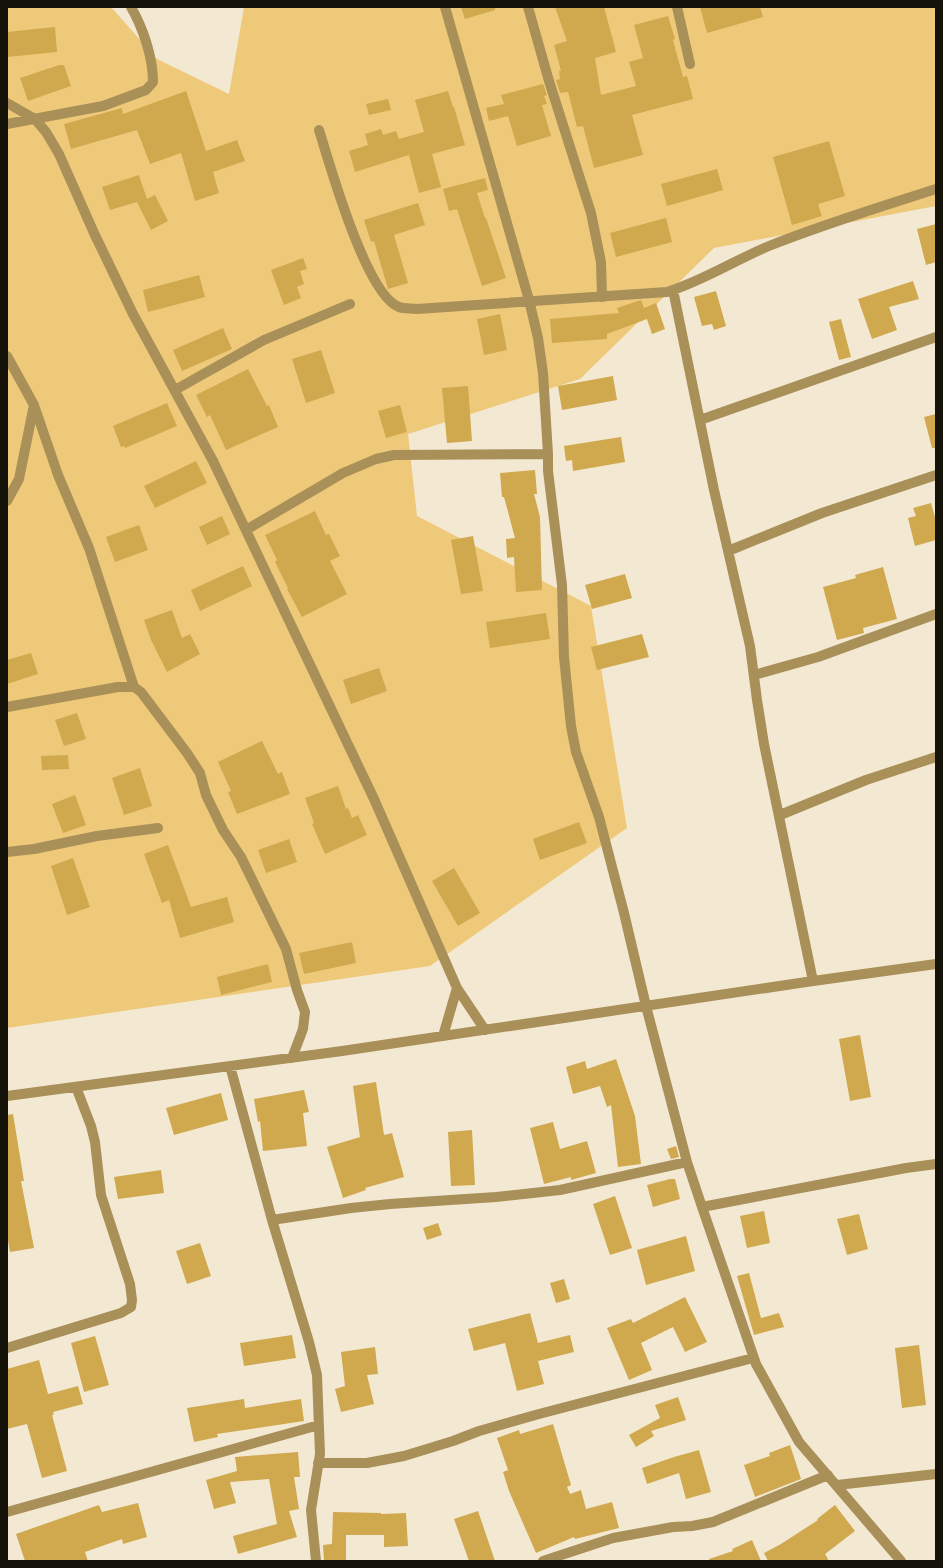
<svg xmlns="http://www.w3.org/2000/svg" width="943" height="1568" font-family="'Playfair Display',serif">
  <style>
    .green { fill: #eec979 }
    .building { fill: #d0a84e }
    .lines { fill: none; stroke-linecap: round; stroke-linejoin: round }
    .minor { stroke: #a98f58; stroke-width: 10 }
  </style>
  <rect width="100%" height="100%" fill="#f3e9d3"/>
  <path class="green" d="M7 7H111L157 59 229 94 244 7H936V206L714 248 580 379 408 434 417 516 591 606 627 828 430 966 7 1028Z"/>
  <path class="building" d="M461 7H495V10L465 19Z
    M555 7H604L616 52 595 58 601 95 636 86 629 62 643 58 634 25 668 16 675 39 673 40 683 77 687 76 693 99 632 115 643 155 594 168 583 126 577 127 568 92 560 93 556 80 560 79 559 71H561L554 45 567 41Z
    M700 7H760L763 17 707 33Z
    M55 27 57 52 7 57V32Z
    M59 65H64L71 86 28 101 20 78Z
    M543 84 547 95 544 96 547 104 542 105 551 136 517 146 508 116 489 121 486 108 504 104 501 95Z
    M186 91 206 151 237 140 245 161 213 172 219 193 195 201 181 153 150 164 137 130 71 149 64 124 122 108 123 114Z
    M448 91 453 107H454L465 145 432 154 441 187 419 193 409 155 355 172 349 151 368 145 365 134 381 129 383 135 396 131 399 139 424 132 415 100Z
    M388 99 391 110 369 115 366 104Z
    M829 141 845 196 818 204 822 216 792 225 773 157Z
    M717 169 723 190 667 206 661 184Z
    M139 175 147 199 155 195 168 221 151 230 137 202 110 210 102 187Z
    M485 178 488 190 477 193 485 218H486L506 278 482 286 457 209 449 211 443 189Z
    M418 203 425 225 394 235 408 283 388 289 374 241 371 242 364 220Z
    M666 218 672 242 616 257 610 233Z
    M936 224V262L926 265 917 229Z
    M303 258 307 269 300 271 304 284 297 287 301 298 284 305 271 270Z
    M199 275 205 297 148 312 143 290Z
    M913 281 919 299 889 307 897 330 872 339 858 299Z
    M716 291 726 326 714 330 712 324 702 326 694 297Z
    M641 300 644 308 656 303 665 329 652 334 647 319 607 334V339L552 343 550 319 619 313 617 308Z
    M500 314 507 350 484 355 477 319Z
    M841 319 851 357 839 360 829 322Z
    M223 328 232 349 182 371 173 350Z
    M321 350 335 393 306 403 292 359Z
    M248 369 267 406 269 405 278 427 226 450 210 415 207 417 196 395Z
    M613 376 617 400 562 410 558 386Z
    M468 386 472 441 447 443 442 388Z
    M167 403 177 426 125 448 124 446 121 447 113 426Z
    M400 405 407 432 386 438 378 411Z
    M936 414V448H932L924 417Z
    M621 437 625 462 573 471 572 460 566 461 564 446Z
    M196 461 207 483 155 508 144 486Z
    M535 470 537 494H534L540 517 542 590 516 592 514 557 507 558 506 539 515 538 504 497H502L500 473Z
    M931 503 936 521V540L915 546 908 518 916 516 913 508Z
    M315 511 326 535 329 534 340 556 330 561 347 594 302 617 287 589 288 588 275 562 277 560 265 535Z
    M222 516 230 534 207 545 199 527Z
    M139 525 148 550 115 562 106 537Z
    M473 536 483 591 461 594 451 540Z
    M243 566 252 586 200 611 191 590Z
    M883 567 897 619 863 628 864 633 837 640 823 587 856 578 855 575Z
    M625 574 632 598 592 609 585 585Z
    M172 610 182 638 190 634 200 654 167 672 151 640 144 620Z
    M546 613 550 639 490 648 486 622Z
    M642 634 649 657 597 670 591 647Z
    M31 653 38 674 7 684V660Z
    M379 668 387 691 351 704 343 680Z
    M77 713 86 739 64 746 55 720Z
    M262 741 278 774 282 772 290 794 237 814 228 792 231 791 218 762Z
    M68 755 69 769 42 770 41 756Z
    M140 768 152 806 124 815 112 778Z
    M338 786 346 809 348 808 352 818 358 815 367 835 325 854 312 824 314 823 305 798Z
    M75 795 86 825 63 833 52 804Z
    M579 822 587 843 540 860 533 839Z
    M289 839 297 862 266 873 258 850Z
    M168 845 191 907 227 897 234 922 180 938 169 900 162 903 144 854Z
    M73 858 90 907 67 915 51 866Z
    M454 868 480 913 458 926 432 881Z
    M352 942 356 963 304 974 299 953Z
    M268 964 272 982 221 995 217 977Z
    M860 1035 871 1097 850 1101 839 1039Z
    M616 1059 635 1116 641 1164 618 1167 611 1105 607 1107 600 1086 573 1094 566 1067 585 1061 587 1069Z
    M376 1082 384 1135 392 1133 404 1177 365 1188 366 1190 343 1198 327 1147 360 1137 353 1086Z
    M304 1090 309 1112 303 1113 307 1146 263 1151 260 1121 258 1122 254 1099Z
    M221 1093 228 1120 174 1135 166 1108Z
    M13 1114 24 1181H21L34 1248 10 1252 7 1235V1115Z
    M553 1122 560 1149 587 1141 596 1173 571 1180V1177L544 1184 530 1128Z
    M472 1130 475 1185 451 1186 448 1132Z
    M676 1146 679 1157 671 1159 667 1149Z
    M161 1170 164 1193 118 1199 114 1177Z
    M670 1179H675L680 1199 653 1207 647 1185Z
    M615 1196 632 1248 610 1255 593 1204Z
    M764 1211 770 1243 747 1248 740 1216Z
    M859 1214 868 1249 847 1255 837 1219Z
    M438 1223 442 1235 427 1240 423 1228Z
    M686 1236 695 1271 646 1285 637 1250Z
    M200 1243 211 1276 187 1284 176 1251Z
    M749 1273 761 1318 779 1313 784 1327 754 1335 737 1276Z
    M564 1279 570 1299 556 1303 550 1283Z
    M685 1297 707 1342 685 1352 673 1327 641 1343 652 1370 629 1380 607 1328 631 1319 633 1323Z
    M530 1313 538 1343 570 1335 574 1352 538 1361 544 1384 517 1391 505 1343 474 1351 468 1329Z
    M292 1335 296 1358 244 1366 240 1343Z
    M95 1336 109 1385 84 1392 71 1343Z
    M919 1345 926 1405 902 1408 895 1348Z
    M375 1347 378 1374 367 1375 374 1404 341 1412 335 1389 345 1386 341 1352Z
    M39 1360 48 1394 78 1386 83 1404 53 1412 54 1415H52L67 1471 42 1478 27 1424 7 1429V1369Z
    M678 1397 686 1420 651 1431 654 1436 636 1447 629 1435 660 1418 655 1405Z
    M244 1399 245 1408 301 1399 304 1421 217 1434 218 1437 194 1442 187 1408Z
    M553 1424 571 1485 567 1487 570 1494 581 1490 586 1509 612 1502 619 1528 575 1539 574 1537 536 1553 509 1491 503 1472 508 1470 497 1438 519 1430 520 1434Z
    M790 1445 801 1479 755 1497 744 1465 770 1456 769 1453Z
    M699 1450 711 1492 686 1499 679 1473 647 1484 642 1468 674 1457Z
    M298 1452 300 1477H294L299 1509 289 1511 297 1537 238 1554 233 1536 277 1524 269 1479 230 1482 236 1503 214 1509 206 1480 237 1471 235 1457Z
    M138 1503 147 1537 123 1544 122 1539 85 1552 88 1561H25L16 1534 99 1505 102 1512Z
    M835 1505 855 1531 825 1554 829 1561H768L764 1553 781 1544 818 1520 817 1519Z
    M478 1511 495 1561H469L454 1519Z
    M333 1512 381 1513V1514L406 1513 408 1546 384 1547V1535H346V1561H324L323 1545 332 1544Z
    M752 1540 761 1561H710L709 1559 733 1551 732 1549Z"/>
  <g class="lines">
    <path class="minor" d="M445 7 529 300 538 338 543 373 548 454
      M528 7 549 81 591 213 601 262 602 297
      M677 7 690 64
      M7 103 35 119 46 132 59 154 94 233 133 314 213 461 374 799 457 988 485 1030
      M7 124 103 106 146 90 153 82C153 57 143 28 131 7
      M319 130C330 165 366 295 399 307 404 309 412 308 417 309L667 292C703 281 735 260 769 246 824 224 880 207 936 189
      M673 290 714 490 750 646 757 700 764 744 813 981
      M7 356 34 405 58 475 89 548 134 687
      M175 390 264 340 350 304
      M700 420 936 337
      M7 501 19 479 34 405
      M246 530 343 473 376 459 394 455 548 454V471L562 585 564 657 571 726 576 752 599 817 624 913 646 1006 687 1162 702 1207 756 1364 799 1442 901 1561
      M728 551 822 513 936 475
      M754 675 818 657 936 614
      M7 707 118 687H134L141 692 187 753 200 773 206 795 223 830 241 857 286 949 297 990 305 1012 303 1029 292 1058
      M780 815 866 780 936 757
      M7 852 34 849 97 836 158 828
      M443 1036 457 988
      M230 1066 272 1220 309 1342 317 1375 320 1454 311 1510 316 1561
      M7 1096 342 1051 813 981 936 964
      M702 1207 906 1168 936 1164
      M272 1220 351 1208 390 1204 496 1197 560 1190 687 1162
      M7 1348 121 1313 131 1307 132 1300 130 1284 101 1195 95 1142 91 1126 76 1087
      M318 1463H367L404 1456 453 1441 479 1431 539 1414 753 1358
      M837 1485 936 1474
      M7 1512 319 1425
      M543 1561 613 1538 673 1527 692 1526 713 1522 828 1475"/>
  </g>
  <rect width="943" height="1568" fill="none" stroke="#15120a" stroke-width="16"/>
</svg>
